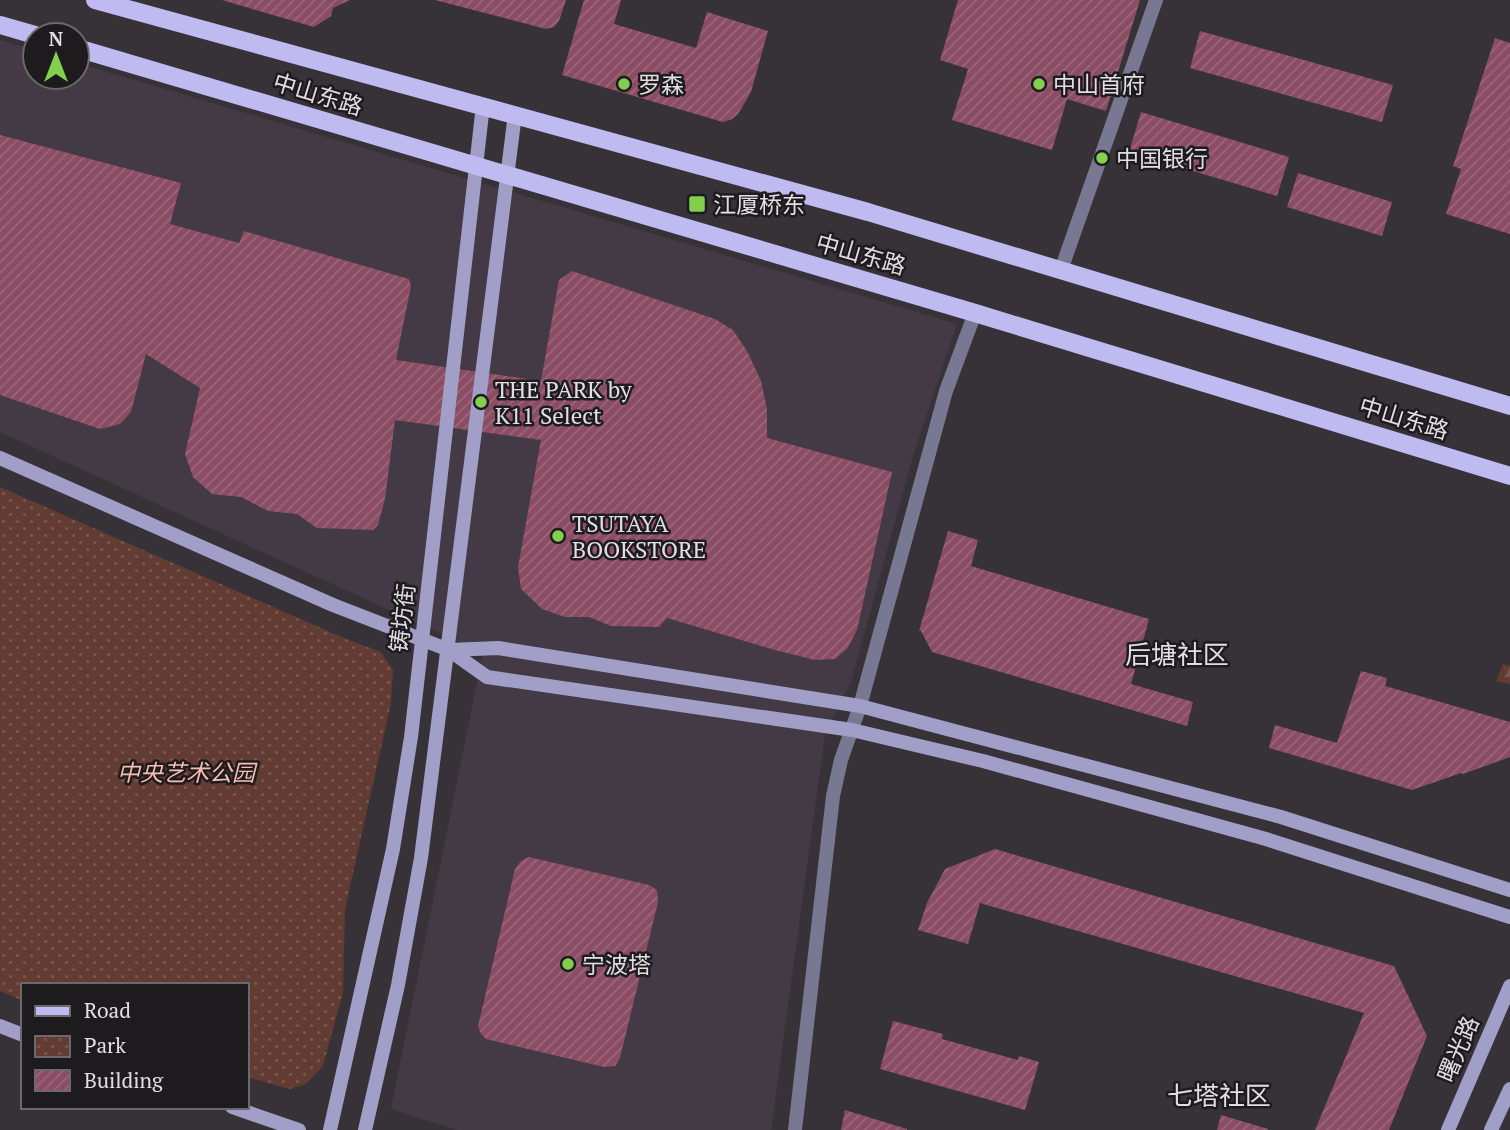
<svg xmlns="http://www.w3.org/2000/svg" width="1510" height="1130" font-family="'PT Serif','Noto Sans SC',serif">
  <style>
    .built { fill: #443a45 }
    .forest { fill: url(#forest-firs) }
    .park { fill: url(#park-dots) }
    .building { fill: url(#building-hatch) }
    .lines { fill: none; stroke-linecap: round; stroke-linejoin: round }
    .street { stroke: #797892; stroke-width: 14 }
    .secondary { stroke: #a19ec7; stroke-width: 14 }
    .primary { stroke: #bfbbf1; stroke-width: 18 }
    .poi-dot { fill: #83d04e; stroke: #1d1b1d; stroke-width: 2.5 }
    .labels { text-anchor: middle; dominant-baseline: central; stroke-width: 5; stroke-linejoin: round; paint-order: stroke }
    .poi-label { font-size: 23px; fill: #e1dde1; stroke: #1d1b1d; text-anchor: start }
    .street-label { font-size: 23px; fill: #e1dde1; stroke: #1d1b1d }
    .park-label { font-size: 23px; font-style: italic; fill: #f7bbaf; stroke: #1d1b1d }
    .quarter-label { font-size: 26px; fill: #e1dde1; stroke: #1d1b1d }
  </style>
  <defs>
    <pattern id="forest-firs" width="22" height="20" patternUnits="userSpaceOnUse" patternTransform="scale(1.75)"><rect width="22" height="20" fill="#623b33"/><path d="M5 1l3.5 6h-7zM16 11l3.5 6h-7z" fill="#785750"/></pattern>
    <pattern id="park-dots" width="8" height="8" patternUnits="userSpaceOnUse" patternTransform="scale(1.75)"><rect width="8" height="8" fill="#623b33"/><path d="M2 2h.1M6 6h.1" fill="none" stroke="#785750" stroke-width="1.8" stroke-linecap="round"/></pattern>
    <pattern id="building-hatch" width="6" height="6" patternUnits="userSpaceOnUse" patternTransform="scale(1.75)"><rect width="6" height="6" fill="#8b4d64"/><path d="M-1 1l2-2M0 6l6-6M5 7l2-2" fill="none" stroke="#9b667a"/></pattern>
  </defs>
  <rect width="100%" height="100%" fill="#373238"/>
  <path class="built" d="M0 40 35 50V77H77V63L957 324 913 456 851 682 825 734 771 1130H457L391 1109 483 653 0 432Z"/>
  <path class="forest" d="M1503 664 1510 666V684L1496 681Z"/>
  <path class="park" d="M0 487 346 639 381 652 393 670 391 703 345 909 343 992 323 1066 306 1084 290 1089 247 1077V985H23V1001L0 991Z"/>
  <path class="building" d="M222 0H350L333 8 331 16 314 27Z
    M435 0H566L559 21 554 27 546 29Z
    M584 0H621L614 24 696 48 707 12 768 31 751 92 738 114 732 119 723 122 562 75Z
    M958 0H1140L1106 111 1067 99 1052 150 952 120 968 69 940 60Z
    M1200 31 1393 85 1382 122 1190 68Z
    M1495 38 1510 43V234L1446 214 1461 169 1453 166Z
    M1141 112 1289 157 1277 196 1129 152Z
    M0 135 181 183 170 224 239 243 244 231 409 279 411 286 396 360 541 381 559 280 572 271 715 319 733 330 747 351 761 381 767 409V438L892 472 857 630 847 649 835 659 815 660 775 650 667 618 659 627 611 626 589 617H565L542 609 521 589 518 567 541 440 395 420 385 499 378 525 373 530 317 528 297 514 268 511 241 497 212 494 193 477 185 454 200 388 146 354 131 412 120 424 100 429 0 395Z
    M1298 173 1392 202 1382 236 1287 207Z
    M948 531 978 540 971 566 1149 619 1131 684 1193 702 1187 726 932 652 921 631H919Z
    M1361 671 1387 678 1385 686 1510 722V757L1463 774 1461 773 1412 790 1269 748 1275 725 1337 743Z
    M995 849 1394 966 1427 1036 1389 1130H1315L1364 1013 980 903 968 944 918 930 927 903 945 869Z
    M529 857 649 885 657 890 658 902 620 1058 615 1066 604 1067 486 1039 481 1034 478 1026 515 869 521 861Z
    M893 1021 943 1034 942 1039 1018 1060 1019 1056 1039 1062 1025 1110 880 1069Z
    M845 1110 907 1129V1130H841Z
    M1221 1115 1268 1129V1130H1217Z"/>
  <g class="lines">
    <path class="street" d="M1061 270 1156 0
      M795 1130 833 796 841 760 860 706 946 391 975 313"/>
    <path class="secondary" d="M0 458 333 605 449 650 487 677 852 730 983 761 1266 839 1510 917
      M449 650 498 648 860 706 1281 817 1510 890
      M0 1026 23 1035
      M232 1107 299 1130
      M330 1130 393 849 411 737 483 105
      M365 1130 398 985 421 858 515 114
      M1448 1130 1510 986
      M1491 1130 1510 1089"/>
    <path class="primary" d="M95 0 868 212 1510 406
      M0 25 35 35
      M77 48 975 313 1510 476"/>
  </g>
  <g class="poi-dot">
    <circle cx="624" cy="84" r="7"/>
    <circle cx="1039" cy="84" r="7"/>
    <circle cx="1102" cy="158" r="7"/>
    <rect x="688" y="195" width="18" height="18" rx="3.5"/>
    <circle cx="481" cy="402" r="7"/>
    <circle cx="558" cy="536" r="7"/>
    <circle cx="568" cy="964" r="7"/>
  </g>
  <g class="labels">
    <g class="poi-label">
      <text x="638" y="84">罗森</text>
      <text x="1053" y="84">中山首府</text>
      <text x="1116" y="158">中国银行</text>
      <text x="713" y="204">江厦桥东</text>
      <text x="495" y="389">THE PARK by<tspan x="495" dy="26">K11 Select</tspan></text>
      <text x="572" y="523">TSUTAYA<tspan x="572" dy="26">BOOKSTORE</tspan></text>
      <text x="582" y="964">宁波塔</text>
    </g>
    <g class="street-label">
      <text transform="translate(318 94) rotate(17)">中山东路</text>
      <text transform="translate(861 254) rotate(16)">中山东路</text>
      <text transform="translate(1404 418) rotate(17)">中山东路</text>
      <text transform="translate(402 618) rotate(-83)">铸坊街</text>
      <text transform="translate(1458 1049) rotate(-67)">曙光路</text>
    </g>
    <g class="park-label">
      <text x="186" y="772">中央艺术公园</text>
    </g>
    <g class="quarter-label">
      <text x="1177" y="654">后塘社区</text>
      <text x="1219" y="1095">七塔社区</text>
    </g>
  </g>
  <rect x="21" y="983" width="228" height="126" fill="#1d1b1d" stroke="#6b696b" stroke-width="2"/>
  <rect x="35" y="1006" width="35" height="10" fill="#bfbbf1" stroke="#6b696b" stroke-width="2"/>
  <text x="84" y="1018" font-size="21" fill="#e1dde1">Road</text>
  <rect x="35" y="1036" width="35" height="21" fill="url(#park-dots)" stroke="#6b696b" stroke-width="2"/>
  <text x="84" y="1053" font-size="21" fill="#e1dde1">Park</text>
  <rect x="35" y="1070" width="35" height="21" fill="url(#building-hatch)" stroke="#6b696b" stroke-width="2"/>
  <text x="84" y="1088" font-size="21" fill="#e1dde1">Building</text>
  <g transform="translate(56 56)"><circle r="33" fill="#1d1b1d" stroke="#6b696b" stroke-width="2"/>
  <path d="M0-5L12 26L0 18L-12 26Z" fill="#83d04e"/>
  <text y="-10" font-size="19" font-weight="bold" text-anchor="middle" fill="#e1dde1">N</text>
  </g>
</svg>
